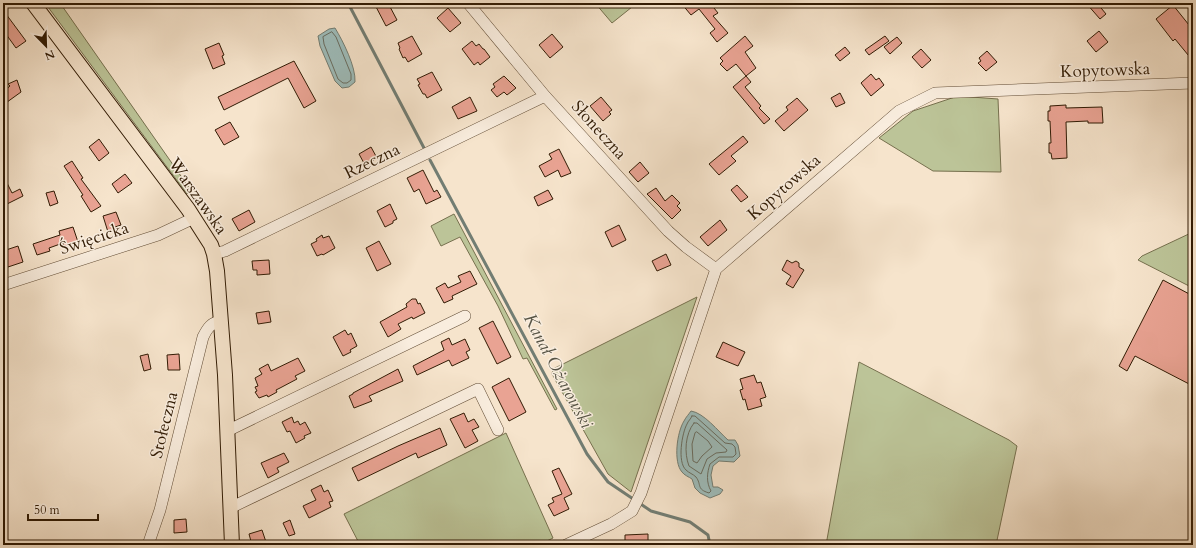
<svg xmlns="http://www.w3.org/2000/svg" width="1196" height="548" font-family="Cardo,serif">
  <style>
    .green { fill: #bcc498; stroke: #76704e }
    .water { fill: #9ebebd; stroke: #727d73 }
    .lines { fill: none; stroke-linecap: round; stroke-linejoin: round }
    .shore { stroke: #686c60; stroke-width: 1 }
    .stream { stroke: #727d73; stroke-width: 3 }
    .building { fill: #e9a393; stroke: #311b04 }
    .minor-casing { stroke: #624d36; stroke-width: 12 }
    .major-casing { stroke: #311b04; stroke-width: 16 }
    .minor { stroke: #f9edde; stroke-width: 11 }
    .major { stroke: #f6e4cc; stroke-width: 14 }
    .labels { text-anchor: middle; dominant-baseline: central; stroke-width: 3; stroke-linejoin: round; paint-order: stroke }
    .street-label { font-size: 17px; fill: #311b04; stroke: #f9edde }
    .water-label { font-size: 18px; font-style: italic; fill: #575445; stroke: #f9edde }
  </style>
  <rect width="100%" height="100%" fill="#f6e4cc"/>
  <filter id="stains"><feTurbulence type="fractalNoise" baseFrequency=".005" numOctaves="4"/><feColorMatrix values="0 0 0 0 .2 0 0 0 0 .09 0 0 0 0 .02 0 0 0 .5 -.17"/></filter>
  <radialGradient id="worn" r=".72"><stop offset=".6" stop-color="#630" stop-opacity="0"/><stop offset="1" stop-color="#630" stop-opacity=".3"/></radialGradient>
  <path class="green" d="M45 3H60L190 189 187 194Z
    M595 3H637L612 23Z
    M958 96 998 99 1001 172 933 171 879 138 913 111Z
    M454 214 557 409 555 410 527 358 523 359 498 306 460 237 441 246 431 226Z
    M1193 232V288L1138 260 1142 256Z
    M697 297 631 492 608 474 552 374 553 369Z
    M859 362 1009 440 1017 446 996 545H826Z
    M506 433 553 538 539 545H360L344 514Z"/>
  <path class="water" d="M335 28C343 41 356 67 355 82L349 87 342 88 335 81 320 46 318 36 329 29Z
    M691 411C704 413 718 431 728 440H735L738 445 740 456 734 462 719 461 713 466 711 475 713 487H718L723 490 720 494 710 498 700 493 695 488 692 479C689 477 684 475 682 472 673 462 677 432 684 421 686 417 689 414 691 411Z"/>
  <g class="lines">
    <path class="shore" d="M332 32 336 37 351 74V80L347 83H343L338 79 324 44 323 37Z
      M692 416H695L725 443 732 444 735 447 736 454 733 457H719L710 464C707 473 706 482 711 491L709 493C696 489 702 485 696 477 693 474 689 473 686 470 677 462 682 433 687 424 688 421 691 419 692 416Z
      M694 423H697L727 450 726 452 716 453 707 459 701 474 689 466C684 453 685 434 694 423Z
      M697 432 708 441 712 447 702 456 697 463 693 461 692 444 695 433Z"/>
    <path class="stream" d="M348 3 424 148
      M430 160 587 454 608 482 651 511 690 522 708 535 710 545"/>
  </g>
  <path class="building" d="M374 3H388L397 20 386 26Z
    M681 3H710L718 13 713 16 728 33 717 42 710 33 715 29 699 9 691 15Z
    M1086 3H1097L1106 14 1100 19Z
    M1173 5 1193 30V61L1175 39 1173 41 1156 19Z
    M448 8 461 23 450 32 437 18Z
    M3 10 26 41 16 48 3 30Z
    M1099 31 1108 42 1096 52 1087 41Z
    M552 34 563 47 550 58 539 45Z
    M412 36 422 54 408 62 405 57 403 58 399 49 400 48 398 43Z
    M745 36 753 46 745 52 756 68 746 76 736 64 727 71 720 64 723 61 720 58Z
    M885 36 889 41 869 55 865 50Z
    M897 37 902 43 890 54 884 47Z
    M472 41 476 46 479 44 483 49H484L490 57 480 65 478 62 474 65 462 49Z
    M219 43 224 55 222 56 225 64 213 69 205 49Z
    M845 47 850 53 840 61 835 55Z
    M921 49 931 60 922 68 912 57Z
    M987 51 997 62 986 71 978 63 981 61 979 58Z
    M294 61 316 101 304 108 288 78 224 110 218 97Z
    M432 72 442 90 427 98 425 94H423L418 85 420 84 417 79Z
    M871 74 876 80 879 78 884 85 871 96 861 83Z
    M504 76 516 88 507 95 504 92 497 97 491 90 495 87 493 84Z
    M746 76 751 82 745 87 761 106 759 108 770 119 764 124 733 87Z
    M17 80 21 92 3 105V92L10 86 8 84Z
    M840 93 845 103 836 107 831 98Z
    M470 97 477 111 458 119 452 107Z
    M601 97 612 110 609 112 611 114 603 121 590 106Z
    M797 98 808 110 784 131 775 121 788 110 786 107Z
    M1066 105V108L1102 107 1103 123H1088V121L1066 122 1067 158 1052 159 1051 153H1049V143H1051L1050 121H1048V111H1050V106Z
    M230 122 239 137 224 145 215 130Z
    M743 136 748 142 731 156 736 161 719 175 709 164Z
    M99 139 109 153 99 161 89 147Z
    M371 147 377 158 365 165 359 154Z
    M559 149 571 173 561 177 558 170 545 177 539 166 552 159 549 154Z
    M72 161 83 178 81 179 101 206 91 212 81 196 83 195 64 166Z
    M640 162 649 173 638 182 629 172Z
    M423 170 434 192 437 190 441 197 426 204 419 189 414 192 407 178Z
    M125 174 132 183 118 193 112 184Z
    M3 175 12 193 20 189 23 196 3 206Z
    M737 185 748 197 741 202 731 190Z
    M656 188 665 201 672 195 680 203 677 206 681 210 672 219 647 194Z
    M548 190 553 199 538 206 534 197Z
    M54 191 58 203 50 206 46 193Z
    M390 204 397 219 393 221V223L385 227 377 211Z
    M249 210 255 222 239 231 232 219Z
    M116 212 121 225 115 227V230L108 232 103 216Z
    M720 220 727 230 708 246 700 237Z
    M619 225 626 240 612 247 605 232Z
    M73 227 78 242 64 247 63 243 49 248 50 251 37 255 33 244 60 235 59 231Z
    M322 235 323 238 329 236 335 248 323 255 322 254 317 256 311 244 317 241 316 239Z
    M379 241 391 264 377 271 366 248Z
    M18 246 23 262 5 268 3 260V251Z
    M666 254 671 265 657 271 652 261Z
    M269 260 270 274 257 275V270H253L252 261Z
    M787 260 792 263 796 261 799 263V267L804 270 793 288 786 284 791 276 782 270Z
    M470 271 477 284 452 296 453 299 444 303 436 288 445 283 448 288 461 282 458 276Z
    M1163 280 1193 296V386L1135 356 1127 371 1119 366Z
    M412 299H416L418 304 420 303 425 313 413 319 412 317 398 324 401 329 388 337 380 322 407 307 406 304Z
    M269 311 271 322 258 324 256 313Z
    M493 321 511 357 497 364 479 328Z
    M345 330 348 335 351 333 357 346 350 350 351 352 343 356 333 337Z
    M449 338 452 345 465 339 470 350 466 352 469 358 452 366 449 360 417 375 413 366 444 350 441 342Z
    M723 342 745 352 738 366 716 357Z
    M148 354 151 369 144 371 140 356Z
    M179 354 180 370H168L167 355Z
    M298 358 305 371 295 376 297 379 280 388 276 390 277 392 268 397 267 395 259 398 255 392 257 391 255 387 258 386 255 378 262 374 259 369 268 364 271 371Z
    M398 369 403 381 369 396 372 401 354 408 349 396 353 394V393Z
    M754 375 757 383 761 382 766 397 760 399 762 406 748 410 745 399 743 400 740 390 743 389 740 379Z
    M509 378 526 412 509 421 492 387Z
    M464 413 468 422 474 419 479 427 472 430 478 441 465 448 450 419Z
    M292 417 294 423 298 421 300 425 305 422 311 433 304 436 305 438 296 443 290 431 287 432 282 422Z
    M440 428 447 445 418 458 416 453 358 481 352 468 398 446Z
    M284 453 289 462 277 468 279 472 268 478 261 463Z
    M559 468 572 494 564 498 569 509 554 516 548 505 554 502 552 498 562 494 552 471Z
    M321 485 324 492 328 490 333 501 329 502 331 507 309 518 303 506 316 500 311 490Z
    M186 519 187 532 174 533V520Z
    M290 520 295 534 289 536 283 523Z
    M262 530 266 542 252 545 249 534Z
    M648 534V544L625 545V535Z"/>
  <g class="lines">
    <g class="minor-casing">
      <path id="minor" d="M468 3 545 96 668 231 686 247 716 269
        M214 254 225 251 545 96
        M3 285 158 235 194 218
        M227 431 465 316
        M230 508 478 389 498 430
        M148 545 160 510 203 337C208 327 211 323 221 321
        M566 545 611 524 632 511 641 493 716 269 899 111 935 93 1193 83"/>
    </g>
    <g class="major-casing">
      <path id="major" d="M33 3 188 209 211 245 214 254 217 271 225 375 232 545"/>
    </g>
    <use href="#minor" class="minor"/>
    <use href="#major" class="major"/>
  </g>
  <g class="labels">
    <g class="street-label">
      <text transform="translate(1105 70) rotate(-2)">Kopytowska</text>
      <text transform="translate(599 130) rotate(48)">Słoneczna</text>
      <text transform="translate(372 161) rotate(-26)">Rzeczna</text>
      <text transform="translate(784 187) rotate(-41)">Kopytowska</text>
      <text transform="translate(198 196) rotate(55)">Warszawska</text>
      <text transform="translate(94 238) rotate(-18)">Święcicka</text>
      <text transform="translate(164 425) rotate(-76)">Stołeczna</text>
    </g>
    <g class="water-label">
      <text transform="translate(558 371) rotate(62)">Kanał Ożarowski</text>
    </g>
  </g>
  <rect width="1196" height="548" fill="none" stroke="#f6e4cc" stroke-width="16"/>
  <rect x="4" y="4" width="1188" height="540" fill="none" stroke="#311b04" stroke-width="2"/>
  <rect x="8" y="8" width="1180" height="532" fill="none" stroke="#311b04"/>
  <g transform="translate(46 46) rotate(157)" stroke="#f9edde" stroke-width="3" paint-order="stroke">
  <path d="M0-3L7 15L0 10L-7 15Z" fill="#311b04"/>
  <text y="-6" font-size="11" font-weight="bold" text-anchor="middle" fill="#311b04">N</text>
  </g>
  <path d="M28 514v6h70v-6" fill="none" stroke="#311b04" stroke-width="2"/>
  <text x="34" y="514" font-size="12" fill="#311b04" stroke="#f9edde" stroke-width="3" paint-order="stroke">50 m</text>
  <rect width="100%" height="100%" filter="url(#stains)"/>
  <rect width="100%" height="100%" fill="url(#worn)"/>
</svg>
